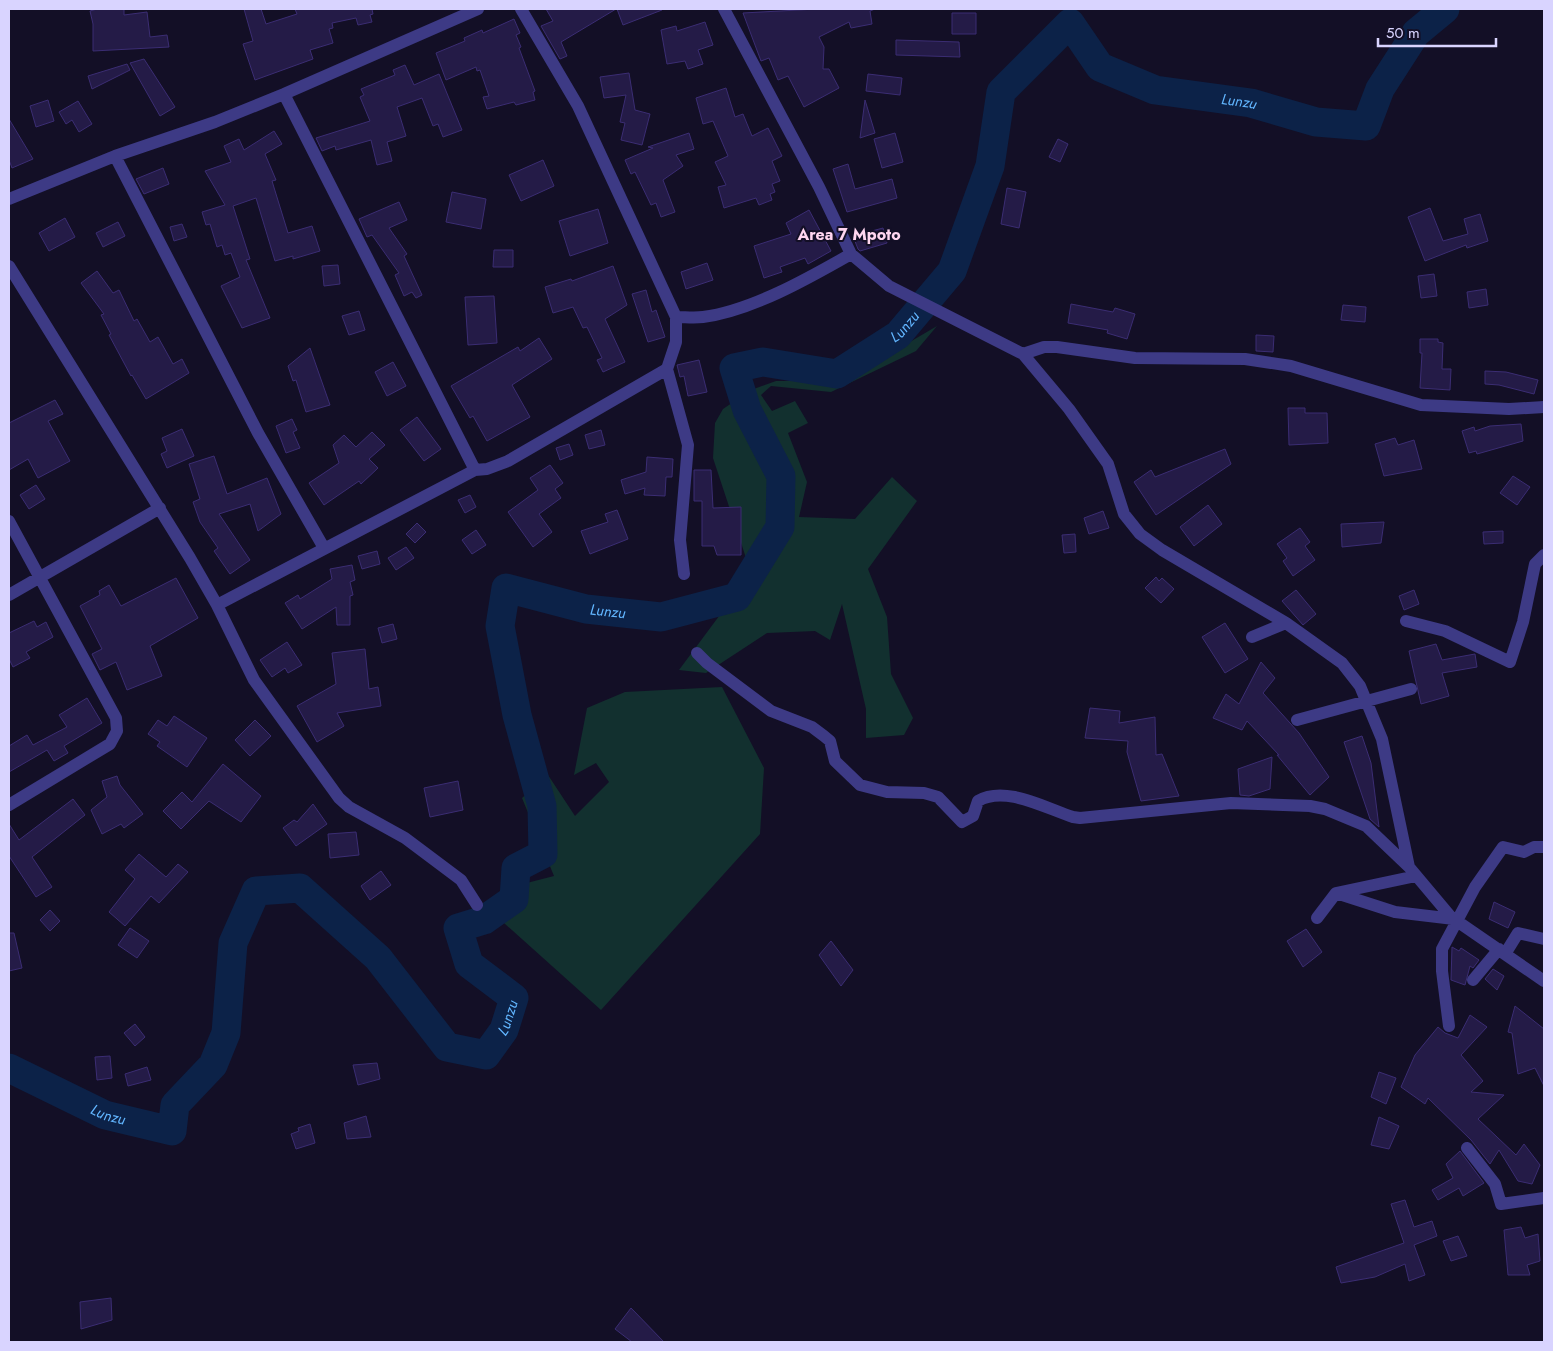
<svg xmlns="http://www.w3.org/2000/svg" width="1553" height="1351" font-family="Jost,sans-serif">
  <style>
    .green { fill: #12302f }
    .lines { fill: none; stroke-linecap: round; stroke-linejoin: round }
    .river { stroke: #0c2248; stroke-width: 29 }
    .building { fill: #241b47; stroke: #3b2d73 }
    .minor { stroke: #3d3a85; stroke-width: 12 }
    .labels { text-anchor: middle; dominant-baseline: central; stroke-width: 4; stroke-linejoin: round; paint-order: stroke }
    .water-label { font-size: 15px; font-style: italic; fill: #62b6ff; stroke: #130f26 }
    .quarter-label { font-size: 16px; font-weight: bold; fill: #ffd6f0; stroke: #130f26 }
  </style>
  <rect width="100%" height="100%" fill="#130f26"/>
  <path class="green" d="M937 326 916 351 831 392 771 386 761 395 772 411 795 401 808 423 788 433 807 482 799 517 855 519 892 477 917 501 868 569 887 617 891 674 913 718 904 735 866 738V709L842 604 830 640 815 631 767 633 706 673 679 670 751 573 713 458 715 423 723 409 751 390 776 381H829L886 356Z
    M722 687 764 768 760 834 601 1010 504 923 515 886 554 876 522 798 548 775 575 816 609 782 596 763 574 775 587 708 625 692Z"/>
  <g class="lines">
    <path class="river" id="s1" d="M9 1068 105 1115 172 1131 175 1105 213 1065 226 1033 233 943 256 891 300 888 378 958 447 1047 486 1055 504 1030 514 998 469 964 458 928 484 920 514 899 516 868 543 854 542 806 517 715 500 626 506 588 586 609 661 617 737 597 780 527 781 476 747 410 734 368 763 362 837 374 898 335 952 271 990 166 1001 92 1070 23 1100 67 1155 90 1251 103 1316 122 1366 126 1380 89 1416 33 1445 9"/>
  </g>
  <path class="building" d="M97 9H124V15L147 12 150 37 167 35 169 47 93 51V24L90 11Z
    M244 9H261L266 24 297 14 295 9H372L373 14 370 15 372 22 358 25 356 18 332 23 333 28 329 29 333 43 310 50 313 59 255 80 243 44 253 41Z
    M546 9H616L561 42 567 56 560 59 541 26 553 21Z
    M617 9H662V10L623 25Z
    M817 9H875L870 11 872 24 851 28 849 22 819 37 824 47 823 69H829L839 88 804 107 788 76 778 80 769 58 761 61 743 13Z
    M952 13H976V34H952Z
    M514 19 520 33 516 35 521 47 519 48 535 91 533 92 535 100 516 105 514 102 487 109 483 97 489 96 480 70 477 71 476 67 446 80 436 53 465 41 464 38 482 30 483 33Z
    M705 22 713 45 698 50 703 64 688 69 685 61 667 64 661 30 676 26 677 31Z
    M896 40 959 42 960 57 896 55Z
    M144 59 175 107 160 116 130 63Z
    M127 64 130 70 92 89 88 76Z
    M405 65 414 85 439 74 462 130 443 137 438 124 433 126 422 98 397 107 406 136 387 142 392 161 377 165 371 140 336 150 335 146 322 151 316 138 370 121 360 97 364 95 361 89 395 75 393 70Z
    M629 73 635 110 650 114 642 145 621 140 625 123 620 122 626 95 604 98 600 77Z
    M868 74 902 78 900 95 866 91Z
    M726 88 735 117 743 114 752 136 768 128 782 156 772 161 780 181 772 184 775 192 770 194 772 200 759 205 756 198 724 208 718 187 726 185 715 162 728 156 713 121 703 124 696 98Z
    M48 100 54 121 36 127 30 106Z
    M865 100 875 133 860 138Z
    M78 101 92 124 79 132 72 120 66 124 59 112Z
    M9 119 33 159 12 168 9 160Z
    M274 131 282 144 265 154 276 180 272 181 288 233 312 226 320 251 293 259V256L275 261 256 198 233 206 250 259 246 260 270 318 242 328 221 286 240 277 231 253 225 255 222 245 217 247 210 224 206 225 202 212 225 205 205 171 231 162 224 146 239 139 244 150Z
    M689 133 694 149 676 155 683 166 663 180 675 212 661 217 656 203 651 205 635 172 631 174 625 160 653 148 648 147Z
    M895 133 903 162 882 168 874 139Z
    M1058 139 1068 144 1060 162 1049 157Z
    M543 160 554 186 521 201 509 175Z
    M848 164 855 189 892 179 897 198 847 212 833 169Z
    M163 168 169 184 144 194 136 179Z
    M1007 188 1026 192 1019 228 1001 224Z
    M452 192 486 199 481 229 446 222Z
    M399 202 407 220 389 228 407 254 404 256 422 295 416 298 412 292 404 296 395 275 399 273 372 235 367 237 359 219Z
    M1430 208 1443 241 1468 234 1464 219 1480 214 1488 241 1467 248 1466 245 1425 261 1408 217Z
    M598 209 608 243 570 256 559 221Z
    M809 210 831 251 808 264 805 258 780 267 782 272 764 278 754 246 791 234 786 223Z
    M65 218 75 237 49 251 39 233Z
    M118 222 125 236 103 247 96 233Z
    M182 224 187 237 174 241 170 227Z
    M883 228 887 243 860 251 858 249 853 236Z
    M494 250H513V267H493Z
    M707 263 713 280 686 289 681 272Z
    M338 265 340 284 324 286 322 266Z
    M613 266 627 305 605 319 625 362 603 372 597 360 602 358 587 327 583 328 573 307 553 313 545 287 571 279 572 281Z
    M97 271 113 293 119 290 134 321 137 319 150 342 158 337 173 364 182 359 189 373 146 399 132 375 131 376 109 335 111 334 101 315 104 314 81 283Z
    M1434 274 1437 296 1421 298 1418 276Z
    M1486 289 1488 305 1469 308 1467 292Z
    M646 290 652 312 656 310 665 337 648 342 632 294Z
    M494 296 497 343 468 345 465 297Z
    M1071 304 1113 312 1115 308 1135 314 1127 339 1107 333 1108 330 1068 323Z
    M1343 305 1366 307 1365 322 1341 320Z
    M359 311 365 330 349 335 342 316Z
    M1256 335 1274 336 1273 352 1256 351Z
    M539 338 552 359 512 385 530 417 487 441 473 416 470 418 451 386 518 347 520 351Z
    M1420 339H1438V342L1443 343 1442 369H1451L1450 390 1420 388 1422 353H1420Z
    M310 348 330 405 306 412 296 380 293 381 288 366Z
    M699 360 707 392 688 396 684 376 680 377 677 365Z
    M393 362 406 386 387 396 375 372Z
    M1485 371 1506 372 1538 380 1534 394 1499 385 1485 384Z
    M55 400 63 414 48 421 70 461 38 478 28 459 9 470V423Z
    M1288 408H1305V413H1327L1328 443 1289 445Z
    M417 417 441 449 424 461 400 430Z
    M292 419 297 430 293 432 300 448 286 453 276 426Z
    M1521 424 1523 441 1477 454 1476 451 1469 453 1462 431 1474 427 1475 431 1490 426Z
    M182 429 194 456 167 468 161 454 167 451 162 438Z
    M601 430 605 445 589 449 585 435Z
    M372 432 385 445 369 459 378 468 361 484 359 481 324 505 309 483 339 463 333 445 344 435 356 447Z
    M1395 438 1398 445 1414 440 1422 469 1384 476 1375 444Z
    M569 444 573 455 560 460 556 448Z
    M1225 449 1231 464 1156 515 1134 482 1151 470 1155 477Z
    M214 456 227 494 267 478 281 514 258 531 250 504 219 514 250 560 230 574 214 551 218 548 200 522 193 502 200 499 189 464Z
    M647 457 673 459 672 477H666L665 496 644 495 645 488 625 494 621 480 646 472Z
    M550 465 563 483 555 489 561 498 539 514 552 532 533 547 508 512 538 490 530 478Z
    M694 470H711L713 508 741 507V555H717L714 546H702V501H694Z
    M1513 476 1530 487 1517 505 1500 493Z
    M36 485 45 499 29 509 20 495Z
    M470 495 476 507 465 513 458 500Z
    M1208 505 1222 524 1194 546 1180 527Z
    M617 510 628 539 590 554 581 531 608 522 605 514Z
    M1103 511 1109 528 1089 534 1084 518Z
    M1384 522 1381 543 1342 547 1341 524Z
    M417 523 426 532 415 543 406 534Z
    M1300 528 1310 542 1305 546 1315 560 1293 576 1283 561 1287 558 1277 544Z
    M476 530 486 545 472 554 462 540Z
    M1503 531V543L1484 544 1483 532Z
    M1075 534 1076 552 1064 553 1062 535Z
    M406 547 414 558 396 570 388 558Z
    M377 551 380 564 362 569 358 556Z
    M352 565 355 580 350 582 353 595 350 596V625H337L336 607 302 629 285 603 298 595 300 599 332 579 330 569Z
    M1156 577 1159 581 1162 578 1174 589 1161 603 1145 588Z
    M176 578 198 618 150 646 162 676 127 690 116 662 100 670 92 654 102 649 80 606 100 595 99 591 109 585 121 606Z
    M1296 590 1316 614 1303 625 1282 601Z
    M1414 590 1419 604 1404 610 1399 596Z
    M34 621 37 627 46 622 53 637 26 652 30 658 13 667 9 659V633Z
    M1225 623 1248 659 1225 673 1202 637Z
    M393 624 397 639 382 643 378 628Z
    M287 642 302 665 288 673 285 668 272 677 260 660Z
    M1436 644 1442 660 1475 654 1477 667 1442 673 1449 696 1421 704 1409 651Z
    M365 649 369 689 378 687 381 706 337 713 344 726 317 742 297 706 336 684 332 653Z
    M1261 662 1275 678 1263 693 1299 733 1329 777 1310 795 1277 755H1279L1247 721 1242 730 1213 718 1226 694 1239 704Z
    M87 698 102 723 64 746 68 753 54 761 47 750 9 772V746L27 735 33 745 67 727 59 715Z
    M1090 708 1120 711 1119 723 1155 717 1156 755 1162 754 1179 796 1141 801 1127 752 1128 741 1085 738Z
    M174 716 207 738 187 767 157 746 160 742 148 734 158 720 167 726Z
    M255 720 271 736 250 756 235 740Z
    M1362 736 1371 763 1379 827 1370 819 1344 742Z
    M1272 757 1270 789 1249 796 1240 795 1238 769Z
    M223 764 261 796 241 822 209 801 181 829 163 811 182 792 192 802Z
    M117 776 120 785 143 814 124 828 121 824 102 834 91 810 107 797 102 781Z
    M458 781 463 810 430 817 424 788Z
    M73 799 85 815 32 857 52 887 36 897 9 856V824L19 840Z
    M313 804 327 824 296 846 283 828 294 820 297 822Z
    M356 832 359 855 330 858 328 834Z
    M139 854 166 877 178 864 188 872 159 903 151 896 125 926 109 912 135 879 125 870Z
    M381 871 391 885 370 900 361 886Z
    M1494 902 1515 912 1508 928 1489 919Z
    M50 910 60 921 50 931 40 920Z
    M130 928 149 941 137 958 118 945Z
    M1306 929 1322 952 1303 967 1287 941Z
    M9 933H14L22 968 9 971Z
    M831 941 853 970 841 986 819 955Z
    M1452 947 1459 951 1461 948 1479 960 1473 968 1470 966 1465 985 1451 980Z
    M1493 969 1504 976 1497 990 1485 979Z
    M1515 1006 1544 1029V1086L1535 1068 1518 1074 1512 1033 1508 1032Z
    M1470 1015 1487 1027 1461 1055 1483 1081 1471 1092 1504 1095 1478 1119 1516 1155 1524 1144 1540 1165 1532 1184 1518 1181 1499 1150 1490 1164 1471 1140 1428 1098 1425 1104 1401 1087 1415 1055 1438 1027 1445 1033 1458 1038Z
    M135 1024 145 1037 135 1046 124 1033Z
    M110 1056 112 1078 97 1080 95 1057Z
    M377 1063 380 1079 358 1085 353 1065Z
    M147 1067 151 1080 128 1086 125 1074Z
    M1379 1072 1396 1078 1386 1104 1371 1097Z
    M366 1116 371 1137 347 1139 344 1123Z
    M1379 1117 1399 1126 1389 1149 1371 1145Z
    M310 1124 315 1143 296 1149 291 1134 299 1131 298 1128Z
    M1460 1151 1484 1183 1463 1196 1459 1188 1438 1200 1432 1190 1453 1178 1446 1164Z
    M1405 1200 1414 1227 1432 1221 1437 1236 1414 1245 1425 1275 1409 1281 1405 1264 1375 1277 1341 1283 1336 1267 1404 1243 1391 1204Z
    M1521 1227 1525 1238 1538 1234 1540 1261 1527 1265 1530 1275H1508L1504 1230Z
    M1458 1236 1467 1256 1451 1261 1443 1241Z
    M111 1298 112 1320 81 1329 80 1302Z
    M631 1308 664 1342H632L615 1329Z"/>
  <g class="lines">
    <path class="minor" d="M521 9 578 106 676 317V342L667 369 688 445 680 540 684 574
      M724 9 819 187 851 254 889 286 1023 354 1069 409 1108 464 1124 514 1140 534 1162 550 1286 623 1342 663 1360 686 1382 739 1409 867 1451 917 1544 981
      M284 94 475 470
      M115 156 258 433 324 548
      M9 199 115 156 215 122 284 94 478 9
      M9 266 190 558 217 605 254 680 339 798 349 807 405 838 461 880 477 905
      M676 317C685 317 694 318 703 317 751 311 809 278 851 254
      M1023 354 1044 347H1057L1135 358 1245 359 1291 366 1421 405 1509 409 1544 407
      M9 521 116 718 117 731 110 744 9 805
      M9 595 160 508
      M217 605 475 470 487 469 508 461 667 369
      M1406 621 1445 631 1510 662 1523 622 1535 564 1544 555
      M1252 637 1286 623
      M697 653 707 663 771 711 812 727 824 736 830 741 835 761 860 785 887 792 924 793 938 797 962 822 973 816 978 801C1005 785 1045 808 1073 817L1080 818 1231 803 1310 806 1325 809 1366 826 1409 867
      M1297 720 1411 689
      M1336 893 1395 912 1454 919
      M1317 918 1336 893 1416 876
      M1505 954 1518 933 1544 939
      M1473 980 1499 949
      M1449 1026 1442 971V949L1475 887 1503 847 1524 852 1534 847H1544
      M1467 1148 1495 1184 1501 1204 1544 1198"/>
  </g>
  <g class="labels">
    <g class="water-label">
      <text stroke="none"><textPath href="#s1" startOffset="2526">Lunzu</textPath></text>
      <text stroke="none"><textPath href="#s1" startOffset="1971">Lunzu</textPath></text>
      <text stroke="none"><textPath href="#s1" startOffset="1400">Lunzu</textPath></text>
      <text stroke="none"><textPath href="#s1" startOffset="784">Lunzu</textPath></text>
      <text stroke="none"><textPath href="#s1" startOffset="110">Lunzu</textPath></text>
    </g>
    <g class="quarter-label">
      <text x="849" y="234">Area 7 Mpoto</text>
    </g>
  </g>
  <rect width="1553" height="1351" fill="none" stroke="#d9d4ff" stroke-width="20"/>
  <path d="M1378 38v8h118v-8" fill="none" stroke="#d9d4ff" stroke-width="2.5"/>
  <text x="1386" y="38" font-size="15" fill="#d9d4ff" stroke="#130f26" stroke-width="4" paint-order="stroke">50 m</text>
</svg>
